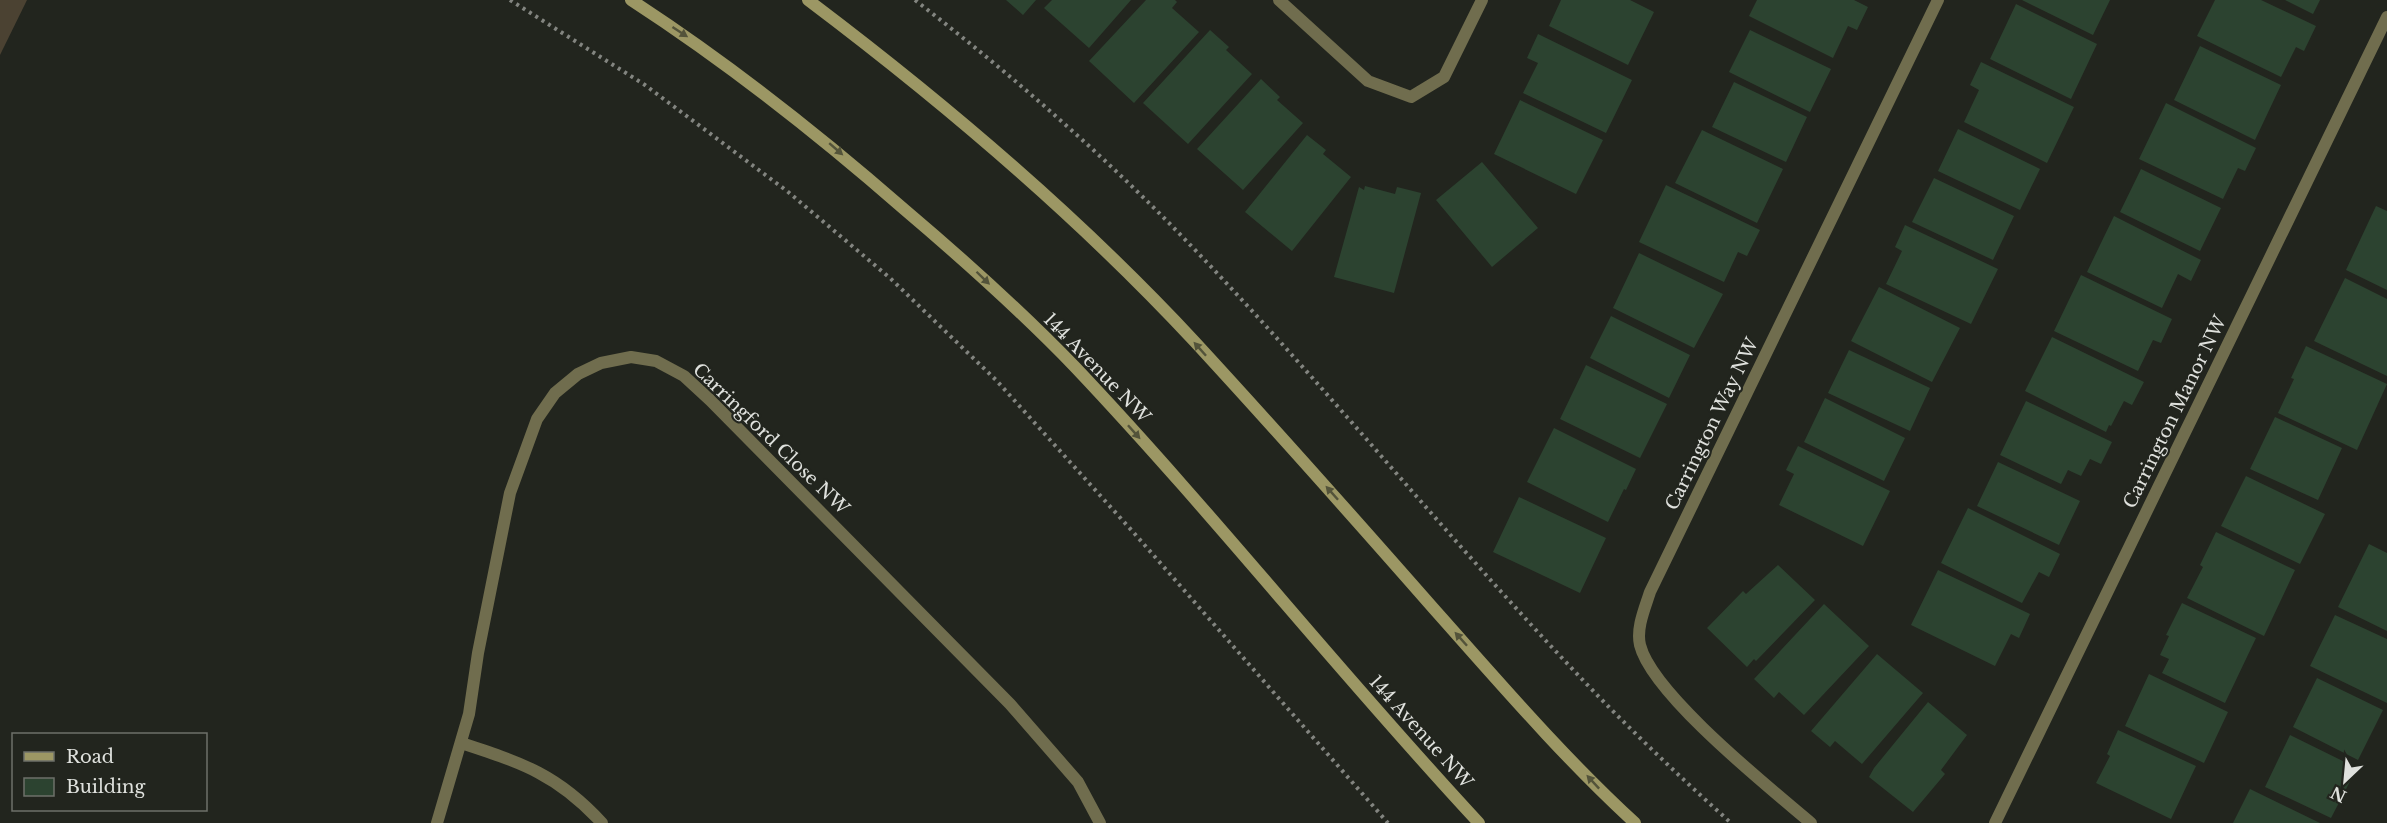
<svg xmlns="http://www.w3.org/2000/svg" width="2387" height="823" font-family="'Libre Baskerville',serif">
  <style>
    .green { fill: #4b4232 }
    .building { fill: #2c4330 }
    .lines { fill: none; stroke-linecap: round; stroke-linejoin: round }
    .path { stroke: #838580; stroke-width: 4; stroke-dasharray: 3 4.5; stroke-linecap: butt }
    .minor { stroke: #706d4e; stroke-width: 12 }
    .secondary { stroke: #9c9764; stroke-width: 12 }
    .oneway { fill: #53533a }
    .labels { text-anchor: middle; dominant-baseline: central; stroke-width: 4.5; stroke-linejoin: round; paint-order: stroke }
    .street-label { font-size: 18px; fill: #dfe1dd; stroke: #22251e }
  </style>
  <rect width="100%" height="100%" fill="#22251e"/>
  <path class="green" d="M0 0H27L0 55Z"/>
  <path class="building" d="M1006 0H1036L1023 15Z
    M1052 0H1131L1089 48 1044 8Z
    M1146 0H1175L1177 2 1172 8 1199 32 1134 103 1089 61Z
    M1561 0H1630L1654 12 1628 65 1549 26Z
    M1757 0H1854L1868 7 1857 30 1848 26 1833 58 1749 16Z
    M2022 0H2110L2093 35Z
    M2215 0H2261L2316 26 2304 51 2296 47 2281 77 2197 36Z
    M2285 0H2320L2313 14Z
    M2016 4 2097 44 2071 99 1990 59Z
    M1210 30 1229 47 1226 50 1252 74 1188 144 1143 103Z
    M1750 30 1831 69 1810 112 1729 72Z
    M1538 34 1632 80 1606 133 1523 93 1538 63 1527 58Z
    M2200 46 2281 85 2255 140 2174 100Z
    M1981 62 2074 107 2047 163 1964 122 1979 90 1970 85Z
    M1261 79 1280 97 1277 100 1303 123 1243 190 1197 149Z
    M1734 82 1807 117 1786 162 1712 127Z
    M1520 100 1603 140 1576 194 1494 154Z
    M2166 103 2256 148 2245 171 2238 168 2223 199 2139 159Z
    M1958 129 2040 169 2020 210 1938 171Z
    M1702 130 1783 169 1757 223 1675 183Z
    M1307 135 1326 150 1323 154 1351 177 1292 251 1245 212Z
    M1482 162 1538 228 1492 267 1436 200Z
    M2141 169 2221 208 2200 251 2120 212Z
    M1934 178 2014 216 1993 260 1912 222Z
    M1666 185 1760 230 1747 256 1738 252 1724 282 1639 242Z
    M1365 186 1395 194 1397 187 1421 193 1394 293 1334 277 1359 187 1364 190Z
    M2376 206 2387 211V290L2346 270Z
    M2114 216 2201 260 2191 281 2178 274 2162 308 2087 272Z
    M1905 225 1998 269 1971 324 1886 284 1902 251 1895 247Z
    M1639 253 1723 294 1694 348 1613 308Z
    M2081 275 2172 319 2161 343 2153 340 2138 371 2054 331Z
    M2345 278 2387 299V376L2314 341Z
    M1879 287 1960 328 1932 382 1851 341Z
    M1611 316 1690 355 1669 398 1590 358Z
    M2052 337 2144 382 2132 405 2124 401 2111 426 2109 425 2106 432 2025 391Z
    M2306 346 2387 384 2357 450 2278 413 2294 379 2291 378Z
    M1849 350 1930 388 1910 431 1828 393Z
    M1586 365 1667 404 1640 458 1560 419Z
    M1825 398 1905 438 1884 481 1804 442Z
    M2026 401 2112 442 2101 464 2090 459 2081 476 2068 470 2061 484 2000 455Z
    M2275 417 2342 448 2318 500 2250 469Z
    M1554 428 1636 469 1626 490 1624 489 1608 522 1527 482Z
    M1798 446 1890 491 1863 546 1779 505 1794 474 1786 470Z
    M1998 462 2080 501 2059 545 1977 506Z
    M2246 476 2325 514 2300 564 2221 526Z
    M1519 497 1606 538 1580 593 1493 552Z
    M1968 508 2060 554 2049 577 2039 572 2022 603 1941 563Z
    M2216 532 2295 570 2264 636 2187 598 2203 567 2200 565Z
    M2369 544 2387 553V631L2338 607Z
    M1778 565 1815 600 1756 661 1754 659 1747 667 1707 628 1743 591 1746 594Z
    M1938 570 2030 614 2019 638 2011 634 1995 666 1911 625Z
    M2182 603 2256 638 2225 703 2162 673 2169 659 2160 655 2169 636 2166 635Z
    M1824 604 1869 646 1804 715 1779 692 1774 698 1754 679Z
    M2335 615 2387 639V703L2310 666Z
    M1877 654 1923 693 1862 764 1835 741 1830 747 1811 731Z
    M2149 674 2228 712 2204 763 2125 726Z
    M2317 678 2383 710 2358 760 2293 727Z
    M1928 702 1967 735 1941 770 1945 774 1913 812 1869 777 1874 768Z
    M2118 730 2196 766 2171 819 2096 783 2110 756 2107 754Z
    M2290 735 2357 768 2331 818 2265 787Z
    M2250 789 2320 823H2233Z"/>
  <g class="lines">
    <path class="path" d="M510 0 645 85 787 191 890 278 996 380 1134 533 1388 823
      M915 0C1004 69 1089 142 1169 223 1312 369 1439 529 1580 677 1628 728 1679 776 1731 823"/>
    <path class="minor" d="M1279 0 1368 81 1411 97 1444 77 1482 0
      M461 743C522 763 557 774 602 823
      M437 823 469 714 478 653 510 493 537 419 555 393 578 374 601 363 631 357 656 361 684 376 710 400 1010 704 1078 782 1100 823
      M1811 823C1770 788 1652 694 1640 645 1636 628 1645 608 1650 592L1938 0
      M1995 823 2387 17"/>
    <path class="secondary" d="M631 0C728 63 818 134 905 210 964 260 1022 312 1076 368 1215 515 1341 675 1479 823
      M808 0C946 104 1077 215 1195 342 1276 430 1355 519 1434 609 1499 682 1563 757 1635 823"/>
  </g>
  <defs><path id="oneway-solid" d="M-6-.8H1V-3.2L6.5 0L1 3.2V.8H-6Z" transform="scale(1.5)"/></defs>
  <g class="oneway">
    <use href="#oneway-solid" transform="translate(680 32) rotate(33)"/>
    <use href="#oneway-solid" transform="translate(836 149) rotate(41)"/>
    <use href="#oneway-solid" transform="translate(983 278) rotate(44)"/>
    <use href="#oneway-solid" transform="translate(1200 349) rotate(-132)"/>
    <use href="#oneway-solid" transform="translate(1134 432) rotate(48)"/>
    <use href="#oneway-solid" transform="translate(1332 493) rotate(-132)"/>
    <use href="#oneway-solid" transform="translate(1461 639) rotate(-132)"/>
    <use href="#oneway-solid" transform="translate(1593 782) rotate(-133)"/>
  </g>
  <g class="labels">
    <g class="street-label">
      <text transform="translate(1097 368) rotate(46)">144 Avenue NW</text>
      <text transform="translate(2175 412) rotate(-64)">Carrington Manor NW</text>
      <text transform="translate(1712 424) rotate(-64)">Carrington Way NW</text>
      <text transform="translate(771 439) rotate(44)">Carringford Close NW</text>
      <text transform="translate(1421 732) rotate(48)">144 Avenue NW</text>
    </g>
  </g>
  <rect x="12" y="733" width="195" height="78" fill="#22251e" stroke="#6e706a" stroke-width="1.5"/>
  <rect x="24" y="752" width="30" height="9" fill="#9c9764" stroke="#6e706a" stroke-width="1.5"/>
  <text x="66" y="763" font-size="18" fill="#dfe1dd">Road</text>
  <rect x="24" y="778" width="30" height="18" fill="#2c4330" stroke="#6e706a" stroke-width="1.5"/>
  <text x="66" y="793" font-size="18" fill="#dfe1dd">Building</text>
  <g transform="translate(2345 781) rotate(206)" stroke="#22251e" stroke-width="4.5" paint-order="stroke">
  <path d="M0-4.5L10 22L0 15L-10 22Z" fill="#dfe1dd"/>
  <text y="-9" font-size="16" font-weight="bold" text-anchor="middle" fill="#dfe1dd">N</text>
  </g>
</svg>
